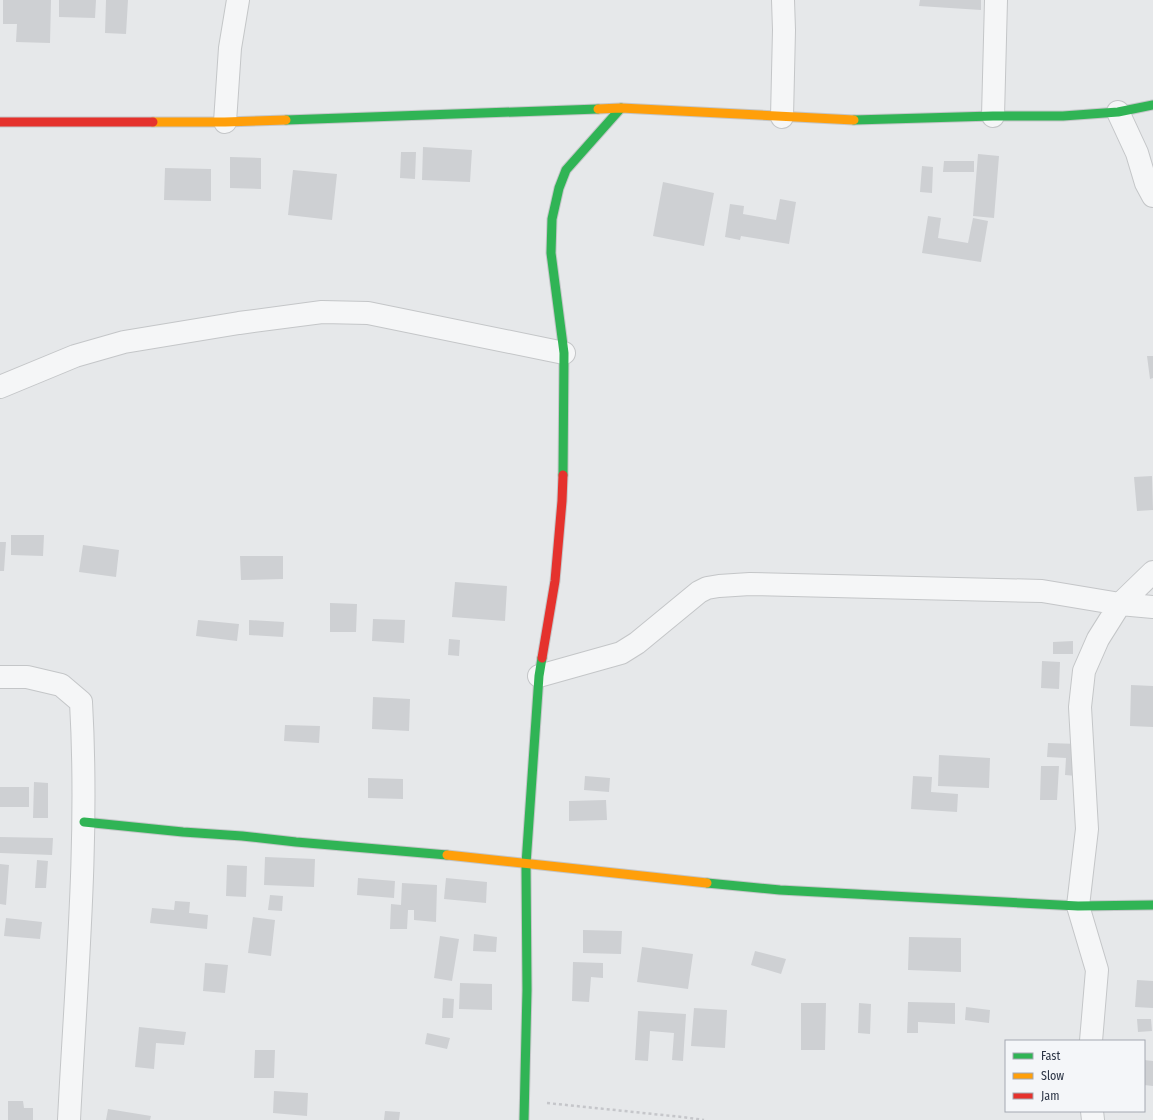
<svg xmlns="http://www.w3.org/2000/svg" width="1153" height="1120" font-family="'Fira Sans Condensed',sans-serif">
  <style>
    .building { fill: #ced0d3 }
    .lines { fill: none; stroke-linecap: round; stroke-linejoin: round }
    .street-casing { stroke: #c4c6c8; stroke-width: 24 }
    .fast-casing { stroke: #c4c6c8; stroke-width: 11 }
    .slow-casing { stroke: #c4c6c8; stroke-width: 11 }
    .jam-casing { stroke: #c4c6c8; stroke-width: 11 }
    .path { stroke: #c5c6ca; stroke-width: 2.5; stroke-dasharray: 3 3; stroke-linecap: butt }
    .street { stroke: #f5f6f7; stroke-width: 22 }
    .fast { stroke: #30b455; stroke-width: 9 }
    .slow { stroke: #ff9f0a; stroke-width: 9 }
    .jam { stroke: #e5322d; stroke-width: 9 }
  </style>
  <rect width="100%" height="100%" fill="#e6e8ea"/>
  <path class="building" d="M3 0H51L50 43 16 42 17 24H3Z
    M59 0H96L95 18 59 17Z
    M106 0H128L126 34 105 33Z
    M920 0H981V10L919 6Z
    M423 147 472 150 470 182 422 180Z
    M401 152H416L415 179 400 178Z
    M978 154 999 156 994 218 973 216Z
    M230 157 261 158V189L230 188Z
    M944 161H974V172H943Z
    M922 166 933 167 932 193 920 192Z
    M165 168 211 169V201L164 200Z
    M293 170 337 174 332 220 288 215Z
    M663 182 714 193 704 246 653 236Z
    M780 199 796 202 789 244 741 236 740 240 725 237 730 204 744 206 743 214 776 220Z
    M928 216 941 218 938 238 968 243 973 218 988 221 981 262 922 253Z
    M1147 356H1153V378L1150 379Z
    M1152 476 1153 510 1137 511 1134 477Z
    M11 535H44L43 556 11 555Z
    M0 542H6L4 571H0Z
    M83 545 119 550 116 577 79 572Z
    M240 556H283V579L241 580Z
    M455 582 507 586 505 621 452 617Z
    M330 603 357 604 356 632H330Z
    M373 619 405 620 404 643 372 641Z
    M198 620 239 624 237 641 196 636Z
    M249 620 284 622 283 637 249 635Z
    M449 639 460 640 459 656 448 655Z
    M1073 641V654H1053V642Z
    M1042 661 1060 662 1059 689 1041 688Z
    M1131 685 1153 686V727L1130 726Z
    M373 697 410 699 409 731 372 729Z
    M285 725 320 726 319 743 284 741Z
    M1048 743 1079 744 1077 776 1065 775 1066 758 1047 757Z
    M939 755 990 758 989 788 938 786Z
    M1041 766H1059L1057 800H1040Z
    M585 776 610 778 609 792 584 790Z
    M913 776 932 777 931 792 958 794 957 812 911 809Z
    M368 778 403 779V799L368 798Z
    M34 782 48 783V818H33Z
    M0 787H29V807H0Z
    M606 800 607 820 569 821V801Z
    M0 837 53 838 52 855 0 853Z
    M265 857 315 859 314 887 264 885Z
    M37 860 48 861 46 888H35Z
    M0 864 9 865 6 905 0 904Z
    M227 865 247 866 246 897 226 896Z
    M358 878 395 881 394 898 357 895Z
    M446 878 487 882 486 903 444 899Z
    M402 883 437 885 436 922 414 920V910H408L407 929H390L391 904 401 905Z
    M270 895 283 896 282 911 268 910Z
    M175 901 190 902 189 913 208 915 207 929 150 923 152 908 174 910Z
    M253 917 275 920 271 956 248 953Z
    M6 918 42 922 40 939 4 936Z
    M583 930 622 931 621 954 583 953Z
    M474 934 497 937 496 952 473 951Z
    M440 936 459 939 452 981 434 978Z
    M909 937 961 938V972L908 970Z
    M642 947 693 954 688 989 637 982Z
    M755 951 786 959 781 974 751 965Z
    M573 962 603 963V978L591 977 589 1002 572 1001Z
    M205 963 228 965 225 993 203 991Z
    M1137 980 1153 981V1008L1135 1007Z
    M460 983 492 984V1010L459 1009Z
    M443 998 454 999 453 1018H442Z
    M908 1002 955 1003V1024L918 1022V1033H907Z
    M801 1003H826L825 1050H801Z
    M859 1003 871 1004 870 1034 858 1033Z
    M966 1007 990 1010 989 1023 965 1020Z
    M694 1008 727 1010 725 1048 691 1046Z
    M638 1011 686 1014 683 1061 672 1060 674 1033 650 1031 648 1061 635 1060Z
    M1137 1019H1151L1152 1031 1138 1032Z
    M139 1027 186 1032 184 1045 156 1043 154 1069 135 1067Z
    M427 1033 450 1038 447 1049 425 1044Z
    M255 1050H275L274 1078H254Z
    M1144 1060 1153 1061V1086L1144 1085Z
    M274 1091 308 1093 307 1116 273 1113Z
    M8 1101H23L24 1108H33V1120H8Z
    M108 1109 151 1116 150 1120H106Z
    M385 1111 400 1112 399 1120H384Z"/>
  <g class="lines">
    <g class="street-casing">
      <path id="street" d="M1118 112 1137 153 1146 183 1153 196
        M993 116 996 0
        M782 117 784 30 783 0
        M225 122 230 48 238 0
        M0 387 75 356 124 342 239 323 322 312 368 313 564 353
        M539 676 621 653 637 643 699 592 707 588 719 586 750 584 1042 591 1120 604 1153 607
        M0 677H27L61 685 81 702C89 841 76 981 69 1120
        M1091 1041 1097 970 1078 906 1087 829 1080 707 1084 671 1098 639 1120 604 1153 572
        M1092 1111 1093 1120"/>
    </g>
    <g class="fast-casing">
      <path id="fast" d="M286 120 598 109
        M854 120 993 116H1063L1118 112 1153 105
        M563 475 564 353 551 253 552 219 559 188 566 170 621 108
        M84 822 183 832 242 836 296 842 447 855
        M707 883 780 890 1078 906 1153 905
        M524 1120 527 990 526 864 539 676 542 658"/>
    </g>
    <g class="slow-casing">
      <path id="slow" d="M598 109 621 108 854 120
        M153 122H225L286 120
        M447 855 707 883"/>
    </g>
    <g class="jam-casing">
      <path id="jam" d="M0 122H153
        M542 658 555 581 562 501 563 475"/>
    </g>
    <path class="path" d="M547 1103 682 1117 704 1120"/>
    <use href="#street" class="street"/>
    <use href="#fast" class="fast"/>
    <use href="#slow" class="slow"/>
    <use href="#jam" class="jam"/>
  </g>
  <rect x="1005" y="1040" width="140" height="72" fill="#f4f6f9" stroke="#a4a8b1"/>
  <rect x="1013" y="1053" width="20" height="6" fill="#30b455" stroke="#a4a8b1"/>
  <text x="1041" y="1060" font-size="12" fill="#2b3445">Fast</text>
  <rect x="1013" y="1073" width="20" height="6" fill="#ff9f0a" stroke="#a4a8b1"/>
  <text x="1041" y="1080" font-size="12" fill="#2b3445">Slow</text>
  <rect x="1013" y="1093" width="20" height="6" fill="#e5322d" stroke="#a4a8b1"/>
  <text x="1041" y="1100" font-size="12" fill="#2b3445">Jam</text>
</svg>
